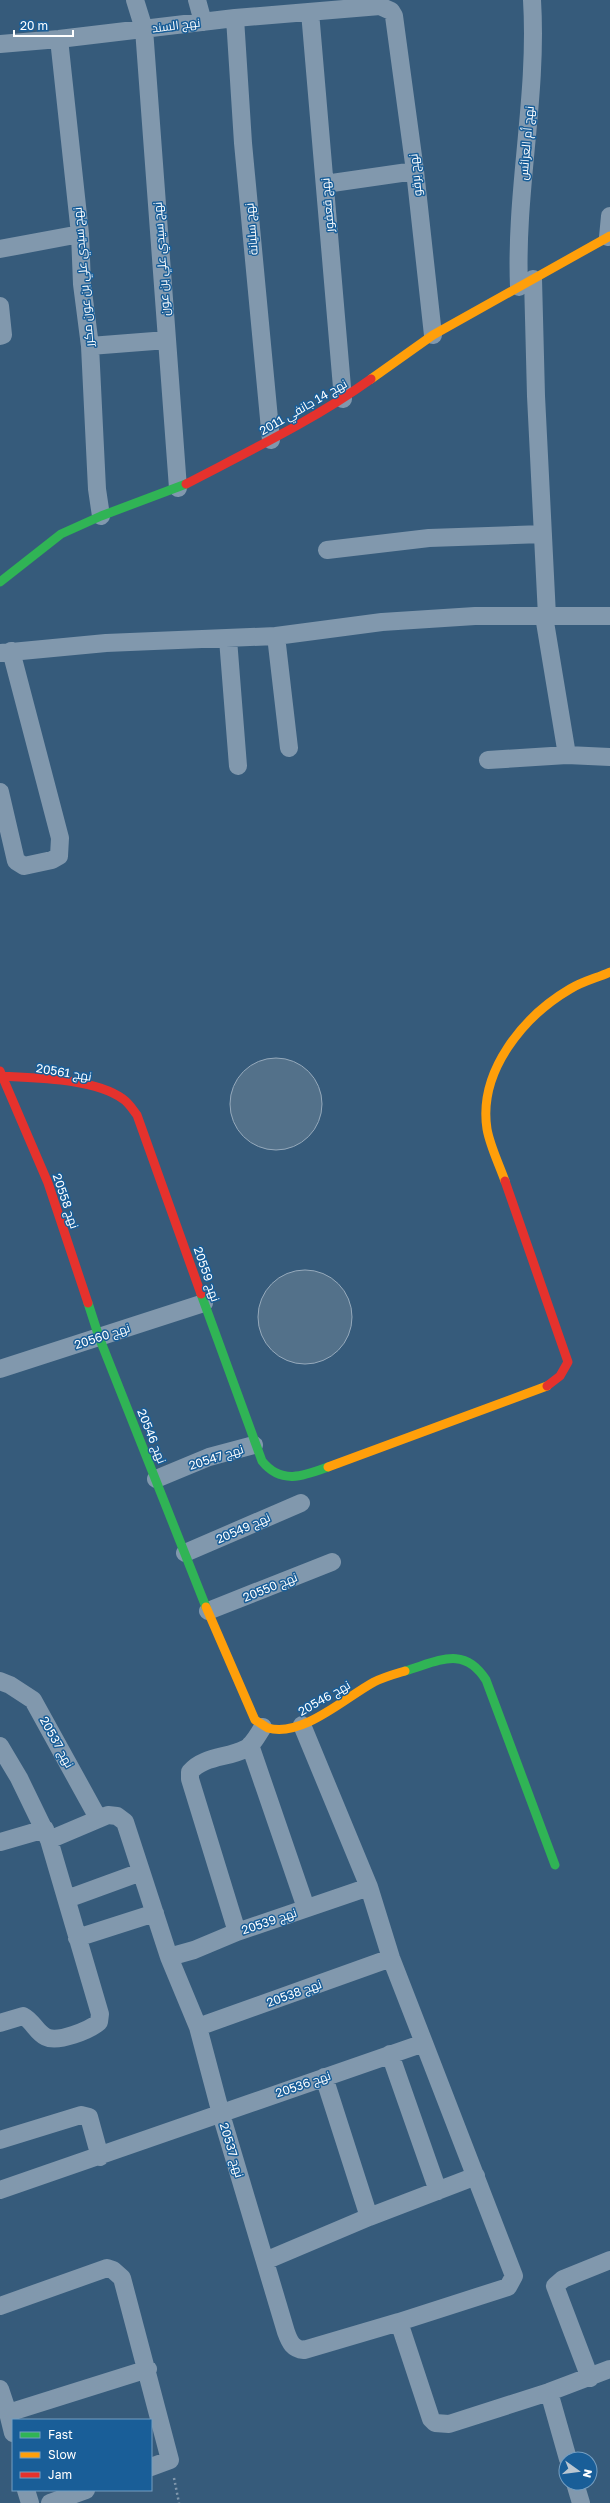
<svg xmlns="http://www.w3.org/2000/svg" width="610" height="2503" font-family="'Golos Text',Cairo,sans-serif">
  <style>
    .building { fill: #53718a; stroke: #95a9bb }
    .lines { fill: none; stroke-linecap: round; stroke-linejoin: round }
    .path { stroke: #8198ad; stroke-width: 2.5; stroke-dasharray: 2 3; stroke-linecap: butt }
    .street { stroke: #8198ad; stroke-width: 18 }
    .fast { stroke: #30b455; stroke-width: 9 }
    .slow { stroke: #ff9f0a; stroke-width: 9 }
    .jam { stroke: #e5322d; stroke-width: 9 }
    .labels { text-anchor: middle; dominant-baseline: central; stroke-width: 3; stroke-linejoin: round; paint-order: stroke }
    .street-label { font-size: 12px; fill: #fff; stroke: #195e98 }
  </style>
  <rect width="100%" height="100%" fill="#365b7b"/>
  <path class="building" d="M230 1104a46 46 0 1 1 92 0a46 46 0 1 1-92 0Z
    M258 1317a47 47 0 1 1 94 0a47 47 0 1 1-94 0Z"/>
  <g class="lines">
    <path class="path" d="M174 2478 179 2503"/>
    <path class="street" d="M135 0 144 29 178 488
      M197 0 203 22
      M310 12 343 399
      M235 18 243 143 271 440
      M59 39 80 234 82 284 90 346 97 489 101 516
      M0 44 59 39 235 18 380 6 391 11 394 16 415 171 433 335
      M325 184 415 171
      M608 237 610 216
      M0 249 80 234
      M533 279 536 396 547 616
      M519 287C515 191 538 96 532 0
      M0 306 3 335 0 336
      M90 346 167 340
      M327 550 429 538 543 534
      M544 616 567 755
      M228 639 238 766
      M0 653 106 643 276 636
      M289 748 276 636 382 622 475 616H610
      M488 760 567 755 610 757
      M0 792 16 861 24 866 52 860 59 856 60 838 11 651
      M0 1369 204 1303
      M156 1479 209 1457 254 1445
      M185 1553 301 1503
      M208 1611 332 1562
      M0 1681 10 1685 33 1700 98 1818
      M250 1745 306 1908
      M0 1746 19 1778 49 1840 100 2014 99 2022C90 2030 58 2043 46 2037 36 2032 33 2021 23 2016L0 2023
      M49 1840 108 1815 117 1816 125 1822 169 1957 198 2027 221 2114 286 2332C290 2343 293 2349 304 2350L399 2322 508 2287 514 2276 424 2043
      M0 1842 45 1829
      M67 1899 141 1872
      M237 1932 190 1779V1772C203 1756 228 1758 245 1749 253 1745 258 1734 263 1727
      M77 1938 155 1913
      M169 1957 194 1950 237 1932 369 1887
      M198 2027 391 1958
      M390 2054 438 2191
      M324 2077 369 2217
      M0 2140 81 2115 89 2117 100 2157
      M0 2190 424 2043 391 1958 369 1887 302 1725
      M265 2261 369 2217 476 2176
      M0 2306 107 2268 113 2270 122 2278 170 2460 151 2467
      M399 2322 431 2419 435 2423 449 2424 549 2392 610 2369
      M590 2378 555 2286 563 2279 610 2260
      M0 2389 8 2413 148 2369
      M549 2392 568 2459
      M8 2413 13 2433
      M575 2483 581 2503
      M26 2490 30 2503
      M50 2503 86 2490"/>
    <path class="fast" d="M0 582 61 534 101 516 186 484
      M201 1294 262 1461C281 1485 304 1476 328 1467
      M88 1303 99 1337 206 1607
      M405 1671C439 1661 464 1645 486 1680L555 1865"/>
    <path class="slow" d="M371 379 433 335 610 236
      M505 1181C499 1164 490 1146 487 1129 478 1071 524 1016 570 989 583 981 597 978 610 972
      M328 1467 547 1386
      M206 1607 255 1720C259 1722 264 1726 268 1728 302 1738 346 1697 374 1682 384 1677 395 1674 405 1671"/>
    <path class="jam" d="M186 484C249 451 314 420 371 379
      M0 1071 48 1183 88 1303
      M0 1076C35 1078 94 1078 123 1099 129 1103 133 1110 137 1115L201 1294
      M505 1181 568 1362 560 1376 547 1386"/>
  </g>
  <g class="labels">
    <g class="street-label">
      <text transform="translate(176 25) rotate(-7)">نهج السند</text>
      <text transform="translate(526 143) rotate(-85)">نهج أم العرائس</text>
      <text transform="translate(415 175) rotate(-96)">نهج برقو</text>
      <text transform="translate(327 205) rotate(-95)">نهج قعفور</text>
      <text transform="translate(251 229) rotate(-95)">نهج سليانة</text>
      <text transform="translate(161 259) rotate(-94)">نهج سيدي علي بن عون</text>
      <text transform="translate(83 277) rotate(-95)">نهج سيدي علي بن عون مكرر</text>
      <text transform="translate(303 407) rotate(-30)">نهج 14 جانفي 2011</text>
      <text transform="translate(64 1072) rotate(9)">نهج 20561</text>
      <text transform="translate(66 1201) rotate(71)">نهج 20558</text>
      <text transform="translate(207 1274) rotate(71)">نهج 20559</text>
      <text transform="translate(102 1336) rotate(-18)">نهج 20560</text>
      <text transform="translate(152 1436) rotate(68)">نهج 20546</text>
      <text transform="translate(216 1457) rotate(-18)">نهج 20547</text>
      <text transform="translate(243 1528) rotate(-24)">نهج 20549</text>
      <text transform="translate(270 1587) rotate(-22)">نهج 20550</text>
      <text transform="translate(324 1698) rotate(-30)">نهج 20546</text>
      <text transform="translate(57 1742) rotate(61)">نهج 20537</text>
      <text transform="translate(269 1921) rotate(-19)">نهج 20539</text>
      <text transform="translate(294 1993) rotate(-20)">نهج 20538</text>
      <text transform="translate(303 2084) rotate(-19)">نهج 20536</text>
      <text transform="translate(232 2150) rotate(73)">نهج 20537</text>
    </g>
  </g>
  <rect x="12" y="2419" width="140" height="72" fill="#195e98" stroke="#759ec1"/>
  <rect x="20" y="2432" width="20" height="6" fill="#30b455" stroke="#759ec1"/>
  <text x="48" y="2439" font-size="12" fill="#ffffff">Fast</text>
  <rect x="20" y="2452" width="20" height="6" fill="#ff9f0a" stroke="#759ec1"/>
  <text x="48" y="2459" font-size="12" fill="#ffffff">Slow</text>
  <rect x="20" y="2472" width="20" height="6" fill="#e5322d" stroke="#759ec1"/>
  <text x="48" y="2479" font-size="12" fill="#ffffff">Jam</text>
  <g transform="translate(578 2471) rotate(104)"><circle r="19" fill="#195e98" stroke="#759ec1"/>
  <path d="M0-3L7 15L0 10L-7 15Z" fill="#b9c6d1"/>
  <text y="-6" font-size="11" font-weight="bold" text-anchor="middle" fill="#ffffff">N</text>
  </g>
  <path d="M14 30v6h59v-6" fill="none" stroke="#ffffff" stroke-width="2"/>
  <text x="20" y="30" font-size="12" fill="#ffffff" stroke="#195e98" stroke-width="3" paint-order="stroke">20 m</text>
</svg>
